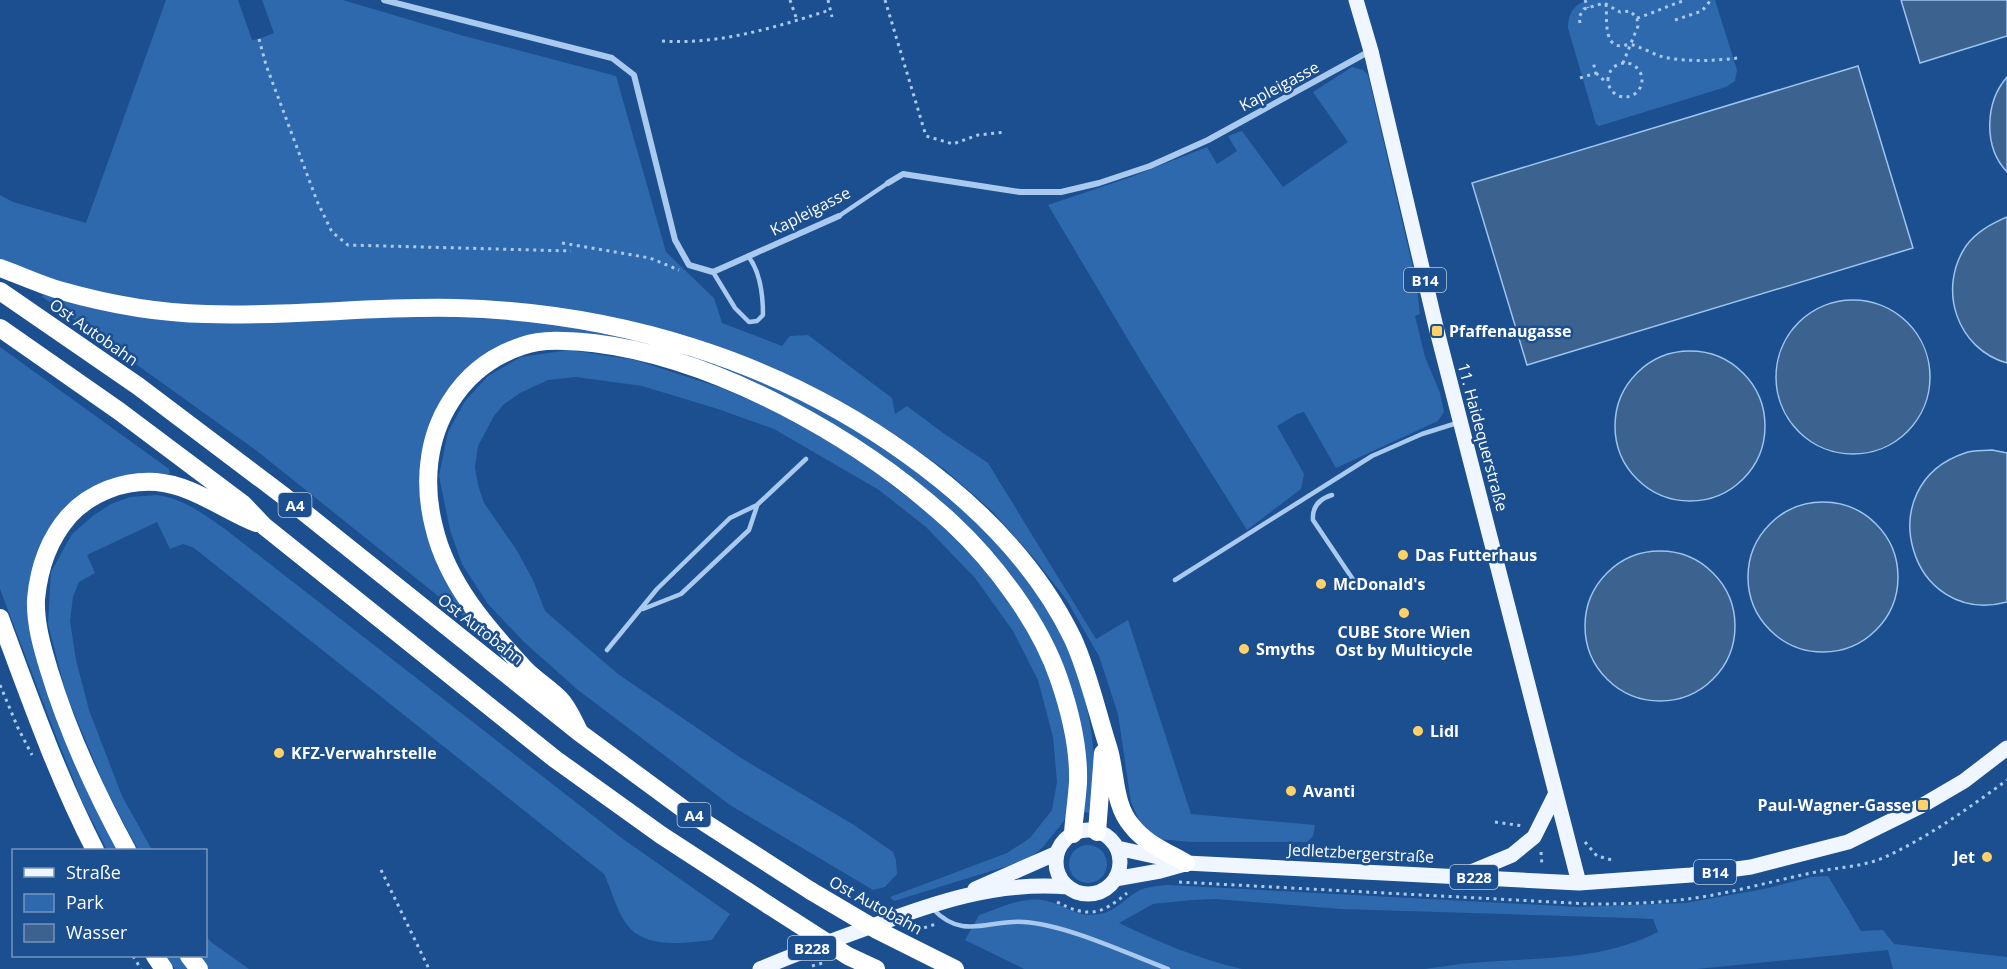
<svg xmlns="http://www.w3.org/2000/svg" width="2007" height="969" font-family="'Open Sans',sans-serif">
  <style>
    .green { fill: #2e69ad }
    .water { fill: #3c6290; stroke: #9cc4f0; stroke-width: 1.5 }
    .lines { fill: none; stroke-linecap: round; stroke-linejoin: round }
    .path { stroke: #a9c9ee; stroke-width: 3; stroke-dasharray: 3 4.5; stroke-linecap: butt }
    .lane { stroke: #a9c9ee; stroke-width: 4.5 }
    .street { stroke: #a9c9ee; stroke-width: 6 }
    .primary { stroke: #f0f6ff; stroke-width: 15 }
    .highway { stroke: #fff; stroke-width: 18 }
    .highway-bridge { stroke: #fff; stroke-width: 18 }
    .poi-dot { fill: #ffd166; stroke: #1b4f8f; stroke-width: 2 }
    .labels { text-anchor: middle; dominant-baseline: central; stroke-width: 5; stroke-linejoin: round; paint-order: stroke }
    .shield { fill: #1b4f8f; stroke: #bbcadd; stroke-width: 1.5 }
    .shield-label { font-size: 15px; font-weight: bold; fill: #fff }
    .street-label { font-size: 16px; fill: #fff; stroke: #1b4f8f }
    .poi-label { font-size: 16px; font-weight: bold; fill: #fff; stroke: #1b4f8f; text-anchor: start }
  </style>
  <rect width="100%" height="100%" fill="#1b4f8f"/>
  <path class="green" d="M166 0H238L252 40 259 39 274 33 262 0H343L464 36 616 76 666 252 714 298 722 323 782 346 790 336 808 335 892 398 895 414 907 406 943 433 988 463 1096 639 1128 620 1191 814 1315 825 1313 836 1307 842H1191L1158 839 1141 825 1131 802 1118 714 1099 656 1066 599 1033 557 992 511 944 469 886 429 822 391 699 340 633 322 214 308C168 305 122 300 77 289 51 282 25 270 0 259V195L13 202 86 223Z
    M1588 0H1715L1737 70 1735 81 1726 87 1599 126 1596 124 1568 28C1568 13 1574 4 1588 0Z
    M1352 67 1363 70 1368 75 1416 281 1420 314 1415 316 1425 357 1440 393 1444 412 1438 421 1336 468 1304 412 1297 414 1277 426 1304 474 1301 489 1247 530 1142 363 1048 205 1131 177 1207 147 1217 164 1237 151 1228 136 1242 131 1283 187 1348 142 1313 92Z
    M47 295 66 300 537 321 641 340 752 376 846 423 937 485 1010 554 1060 627 1083 686 1091 730 1095 764 1092 813 1081 812 1074 701 1062 663 1048 635 1001 563 751 382 528 337 449 389 432 417 420 458 422 498 427 530 439 569 482 631 257 451 41 296Z
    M0 347 169 469 170 474H158L83 495 30 606 119 850H107L82 801 54 731 0 589Z
    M569 350 635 360 722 388 797 421 864 464 926 511 984 567 1025 622 1054 683 1071 754 1070 801 1064 821 1042 848 1027 860 894 901 890 897 1007 853 1030 838 1052 810 1057 782 1053 737 1038 680 1013 631 975 578 926 527 879 490 774 429 718 409 642 386 576 377 548 380 520 393 503 405 494 416 478 446 475 467 478 485 484 503 516 549 533 580 545 611 618 674 741 758 854 825 893 852 896 860 897 874 885 887 873 890 730 805 578 690 524 642 488 604 462 564 450 530 439 476 448 432 465 401 488 376 521 357Z
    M156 495C183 498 203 514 225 529L623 839 730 914 712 940C684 943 643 950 625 922 616 908 611 889 604 874L194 548 183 544 170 549 157 522 87 555 95 573 79 582 73 597 70 621 76 660 89 710 122 796 152 850H138L106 789 66 694 48 624 51 572 72 534 94 515 111 504 130 497Z
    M1069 864a19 19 0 1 1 38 0a19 19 0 1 1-38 0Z
    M1828 876 1861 931 1883 930 1894 944 2007 957V969H1893L1888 950 1697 969H1425C1441 967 1456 964 1471 963 1534 957 1600 962 1658 932L1653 919 1630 918 1341 909 1216 899 1192 900 1153 904 1119 923C1159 942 1198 959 1242 969H1024L965 940 979 915C1000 908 1025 895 1047 901 1068 906 1076 918 1100 914 1117 911 1126 897 1140 890 1149 886 1158 886 1168 885L1578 907 1685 903 1764 889 1811 877Z
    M206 936 211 942 249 969H208L198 956H206Z
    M166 956H183L192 969H175Z"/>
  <path class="water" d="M1901 0H2007V36L1920 63Z
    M1858 66 1913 248 1527 365 1472 183Z
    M2007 77V172C1983 147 1985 102 2007 77Z
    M2007 217V363C1957 349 1937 289 1966 246 1976 232 1991 224 2007 217Z
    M1776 377a77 77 0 1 1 154 0a77 77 0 1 1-154 0Z
    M1615 426a75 75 0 1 1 150 0a75 75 0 1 1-150 0Z
    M1992 450 2007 453V602C1910 628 1868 485 1965 453 1973 450 1984 451 1992 450Z
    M1748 577a75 75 0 1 1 150 0a75 75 0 1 1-150 0Z
    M1585 626a75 75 0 1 1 150 0a75 75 0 1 1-150 0Z"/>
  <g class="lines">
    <path class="path" d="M790 0 797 20
      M828 0 832 17
      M885 0 926 136 953 144 978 135 1006 132
      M1585 0 1588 8
      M1606 4C1607 15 1605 32 1611 41 1618 50 1625 43 1633 45 1643 48 1653 54 1663 57 1687 62 1714 61 1738 58
      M1637 18C1654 13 1669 5 1686 0
      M1675 20 1702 11 1710 1
      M1580 23 1579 17 1584 9 1604 3 1620 12 1630 11 1637 18 1638 26 1623 63
      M259 39 266 65 317 201 332 232 348 245 571 251
      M662 41C720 45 776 27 830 10
      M1608 80a17 17 0 1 1 34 0a17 17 0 1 1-34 0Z
      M1596 73 1607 83
      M1580 78 1596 73 1593 62
      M562 243 650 258 679 270
      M0 685 18 728 32 755
      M1495 822 1523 826
      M1585 842 1597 856 1612 860
      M1541 852 1542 866
      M381 870 429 969
      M1179 882 1590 904C1625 904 1661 903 1695 898 1736 892 1776 880 1816 872 1838 867 1862 867 1883 858 1927 838 1969 808 2007 780
      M1057 902C1088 918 1101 915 1127 893
      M917 930 936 924
      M133 956 141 969
      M812 966 826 962"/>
    <path class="lane" d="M839 216 888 183
      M713 272 735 308 749 322 757 321 763 315C763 295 760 271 748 256
      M1332 495C1319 499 1312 507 1313 520L1354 581
      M1175 580 1372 456 1422 434 1457 423
      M643 609 681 594 749 530 757 506
      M607 650 657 589 730 518 757 505 806 459
      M933 909C963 941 989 919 1024 922 1067 925 1126 953 1168 969"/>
    <path class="street" d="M384 0 612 58 634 75 675 240 689 265 713 272 839 216
      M888 183 903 174 1020 192H1061L1099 183 1150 166 1208 140 1370 51"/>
    <path class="primary" d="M1356 0 1371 51 1436 327 1579 883
      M1056 862a32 32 0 1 1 64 0a32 32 0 1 1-64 0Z
      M1117 848 1186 863 1579 883 1691 875 1751 867 1848 842 1923 805 1964 781 2007 748
      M1464 875 1512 855 1534 837 1556 793
      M1115 879 1160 871 1185 864
      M975 889 1057 853
      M760 969C795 954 831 941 867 928 933 903 996 881 1068 887"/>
    <path class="highway" d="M0 268C20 275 41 285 62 291 108 304 158 313 206 314 289 317 372 306 455 308 616 312 777 360 908 455 975 503 1037 564 1073 639 1089 674 1097 713 1109 750 1116 775 1114 806 1132 826 1146 844 1167 852 1186 863
      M0 291 138 386 285 497 580 733 682 808 811 891
      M0 328 119 411 243 504 264 526 555 759 661 835 770 906
      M0 618C29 696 57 776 95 850
      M580 733C574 722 569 708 560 699 549 688 536 680 525 669 487 628 447 583 434 527 423 484 427 438 451 401 468 374 492 356 522 346 544 338 571 341 593 343 718 358 861 439 952 523 995 563 1040 623 1059 679 1070 711 1079 748 1078 782 1077 800 1074 817 1073 834
      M1097 832 1103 753
      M127 850C96 793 68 733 49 670 42 647 35 623 36 599 39 567 48 540 69 516 91 492 124 480 156 482 193 485 223 510 256 523
      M155 956 164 969
      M189 956 199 969"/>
    <path class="highway-bridge" d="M811 891 877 930 955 969
      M770 906 848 956 876 969"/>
  </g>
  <g class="poi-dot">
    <rect x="1431" y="325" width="12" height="12" rx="3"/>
    <circle cx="1403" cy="555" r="6"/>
    <circle cx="1321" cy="584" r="6"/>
    <circle cx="1404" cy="613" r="6"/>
    <circle cx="1244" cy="649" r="6"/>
    <circle cx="1418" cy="731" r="6"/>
    <circle cx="279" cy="753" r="6"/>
    <circle cx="1291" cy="791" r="6"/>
    <rect x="1917" y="799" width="12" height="12" rx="3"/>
    <circle cx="1987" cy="857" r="6"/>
  </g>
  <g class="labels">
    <g class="shield">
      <rect x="1404" y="268" width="42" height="24" rx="4.5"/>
      <rect x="278.5" y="493" width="33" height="24" rx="4.5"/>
      <rect x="677.5" y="803" width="33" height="24" rx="4.5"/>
      <rect x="1694" y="860" width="42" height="24" rx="4.5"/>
      <rect x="1450" y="865" width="48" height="24" rx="4.5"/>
      <rect x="788" y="936" width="48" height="24" rx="4.5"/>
    </g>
    <g class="shield-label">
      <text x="1425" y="280">B14</text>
      <text x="295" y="505">A4</text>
      <text x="694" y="815">A4</text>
      <text x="1715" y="872">B14</text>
      <text x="1474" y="877">B228</text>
      <text x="812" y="948">B228</text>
    </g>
    <g class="street-label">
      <text transform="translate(1279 86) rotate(-28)">Kapleigasse</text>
      <text transform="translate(810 211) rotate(-27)">Kapleigasse</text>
      <text transform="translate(94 332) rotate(35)">Ost Autobahn</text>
      <text transform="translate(1483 437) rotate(75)">11. Haidequerstraße</text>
      <text transform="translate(481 629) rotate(38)">Ost Autobahn</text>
      <text transform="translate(1361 853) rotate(3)">Jedletzbergerstraße</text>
      <text transform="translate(876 905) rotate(29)">Ost Autobahn</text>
    </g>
    <g class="poi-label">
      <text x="1449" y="331">Pfaffenaugasse</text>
      <text x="1415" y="555">Das Futterhaus</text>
      <text x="1333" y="584">McDonald's</text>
      <text x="1404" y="632" text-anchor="middle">CUBE Store Wien<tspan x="1404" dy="18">Ost by Multicycle</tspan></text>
      <text x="1256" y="649">Smyths</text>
      <text x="1430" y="731">Lidl</text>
      <text x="291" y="753">KFZ-Verwahrstelle</text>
      <text x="1303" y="791">Avanti</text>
      <text x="1911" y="805" text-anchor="end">Paul-Wagner-Gasse</text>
      <text x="1975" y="857" text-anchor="end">Jet</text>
    </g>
  </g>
  <rect x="12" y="849" width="195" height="108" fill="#1b4f8f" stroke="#7695bc" stroke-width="1.5"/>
  <rect x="24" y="868" width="30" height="9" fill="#f0f6ff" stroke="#7695bc" stroke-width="1.5"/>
  <text x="66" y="879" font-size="18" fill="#ffffff">Straße</text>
  <rect x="24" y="894" width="30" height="18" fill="#2e69ad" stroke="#7695bc" stroke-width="1.5"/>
  <text x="66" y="909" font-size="18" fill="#ffffff">Park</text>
  <rect x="24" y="924" width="30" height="18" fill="#3c6290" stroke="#7695bc" stroke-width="1.5"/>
  <text x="66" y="939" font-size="18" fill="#ffffff">Wasser</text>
</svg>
